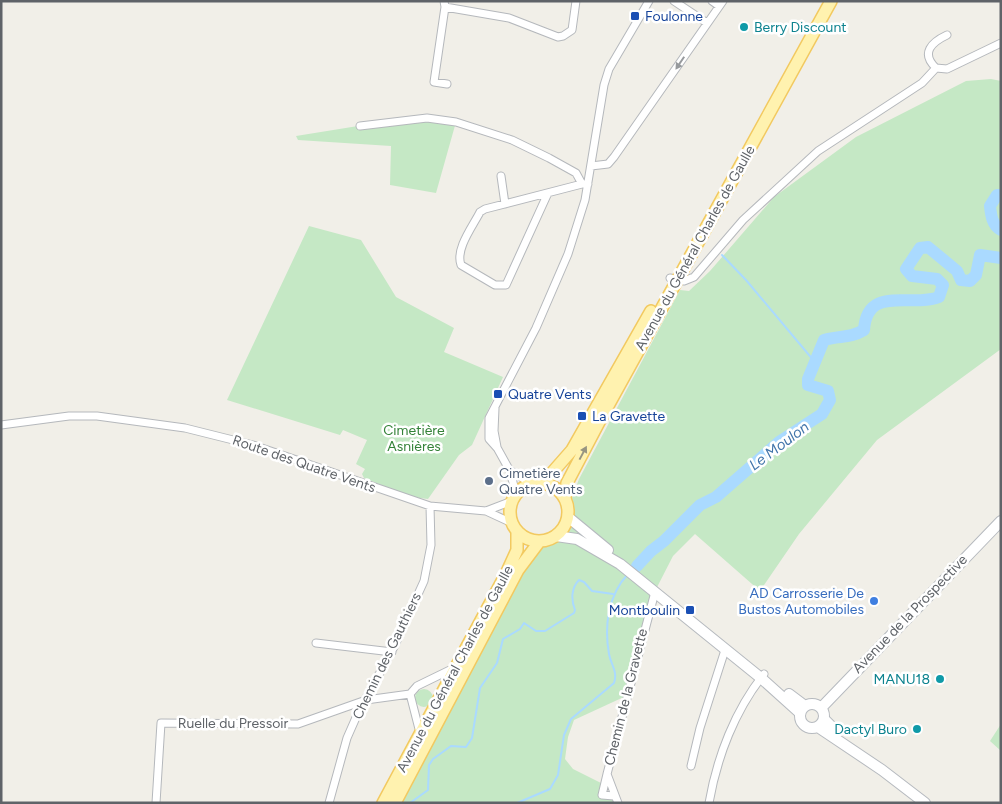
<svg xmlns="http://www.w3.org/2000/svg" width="1002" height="804" font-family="Figtree,sans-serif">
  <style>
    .green { fill: #c5e8c5 }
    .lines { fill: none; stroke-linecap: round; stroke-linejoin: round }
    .stream { stroke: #aadaff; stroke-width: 2 }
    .river { stroke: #aadaff; stroke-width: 12 }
    .minor-casing { stroke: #b5b8bc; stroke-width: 9 }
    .secondary-casing { stroke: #b6babf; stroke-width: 12 }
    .primary-casing { stroke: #f2c960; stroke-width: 14 }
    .minor { stroke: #fff; stroke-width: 7 }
    .secondary { stroke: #fff; stroke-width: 10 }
    .primary { stroke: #fff2af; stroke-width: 11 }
    .oneway { fill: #979a9d }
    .oneway2 { fill: #979581 }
    .transit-dot { fill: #1a4fb4; stroke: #fff; stroke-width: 2 }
    .culture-dot { fill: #0f9aa8; stroke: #fff; stroke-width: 2 }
    .service-dot { fill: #5c6f8a; stroke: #fff; stroke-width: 2 }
    .shop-dot { fill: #3f7fe0; stroke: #fff; stroke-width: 2 }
    .labels { text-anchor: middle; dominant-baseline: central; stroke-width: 5; stroke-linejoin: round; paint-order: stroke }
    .transit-label { font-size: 14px; fill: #164399; stroke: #fff; text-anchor: start }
    .culture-label { font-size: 14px; fill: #0d838f; stroke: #fff; text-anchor: end }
    .street-label { font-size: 14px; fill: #5f6368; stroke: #fff }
    .park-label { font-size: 14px; fill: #348238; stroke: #fff }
    .service-label { font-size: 14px; fill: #4e5e75; stroke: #fff; text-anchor: start }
    .shop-label { font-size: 14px; fill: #366cbe; stroke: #fff; text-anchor: end }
    .water-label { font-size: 15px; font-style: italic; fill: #4174aa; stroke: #fff }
  </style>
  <rect width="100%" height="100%" fill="#f1efe8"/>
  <path class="green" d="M991 79 1001 81V349L877 440 799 534 760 591 695 534 673 556 652 597 626 696 574 720 568 737 565 759 573 769 603 784 601 791 614 796 618 803H395L539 542 551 540 566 524 568 509 574 505 572 498 579 479 680 290 689 291 710 271 774 197 856 137 966 81Z
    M389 121 456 122 436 193 390 185 391 146 298 140 296 136Z
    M309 226 361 240 396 297 454 328 444 352 503 377 472 445 459 455 428 499 411 497 364 478 362 474 365 469 356 464 367 440 343 430 340 435 227 400Z
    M415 698a9 9 0 1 1 18 0a9 9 0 1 1-18 0Z
    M1001 724V751L990 741Z"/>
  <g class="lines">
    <path class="stream" d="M722 255 746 280 814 361
      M410 803 428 790 429 765 433 759 451 746 466 747 472 738 480 688 497 663 503 639 520 629 524 623 536 631H545L574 613 575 610C571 600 571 588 579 580L584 582 592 591 613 594
      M517 803 550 789 558 775 564 735 571 719 614 683C618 672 611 665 609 654 604 626 608 595 628 574"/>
    <path class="river" d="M1001 195H997L990 206C991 215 992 225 1001 230
      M637 566 651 551 664 541 700 505 716 497 779 442 822 414 830 400 828 391 808 385V379L824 340C840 335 849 339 864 330 867 284 912 308 939 297L943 285 937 279 912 276 906 269 920 248 928 247 957 271 961 280 970 281 976 275 980 255 1001 258"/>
    <g class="minor-casing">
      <path id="minor" d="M444 1 445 7 509 18 558 37 563 36 572 30 576 1
        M674 1 707 23
        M712 1 719 6
        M445 7 434 82 447 84
        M936 68 947 69 1001 43
        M936 68C920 53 932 42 947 35
        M360 126 427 118 456 122 512 140 549 158 576 173 582 184
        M591 166 608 164 614 157 723 1
        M501 176 505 204
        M548 193 506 285H495L461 265C455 249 473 226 480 212L485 209 582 184H588
        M670 278 684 281 694 277 743 220 818 151 922 83 936 68
        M495 408 494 431 497 447
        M1 425 69 416H97L185 428 253 445 430 506 486 511 512 501
        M495 444 510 471 516 494
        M497 448 489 439V418L536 328 568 254 585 200 604 85 609 69 649 1
        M511 471 532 484
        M486 511 512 523
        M316 643 392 652
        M410 694 417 686 454 668
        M410 694 420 733
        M691 766 700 728 725 650
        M607 774 602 795 614 796
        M156 803 161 723 298 724 366 700 410 694
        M329 803 347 738 358 713 395 645 424 581 431 545 430 506
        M618 803 607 774 655 592
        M709 803C717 757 735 710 764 674"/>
    </g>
    <g class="secondary-casing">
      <path id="secondary" d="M568 517 608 550
        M556 536 577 539 620 564 761 678 800 713
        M789 694 805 706
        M800 716a12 12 0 1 1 24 0a12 12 0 1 1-24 0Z
        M821 708 1001 521
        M824 719 837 732
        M818 727 882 770 925 803"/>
    </g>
    <g class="primary-casing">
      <path id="primary" d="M510 512a29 29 0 1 1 58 0a29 29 0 1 1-58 0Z
        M543 483 572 450 651 311
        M565 498 567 483 598 424 831 1
        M383 803 507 572 517 550V532
        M395 803 518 570 539 542"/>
    </g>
    <use href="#minor" class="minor"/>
    <use href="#secondary" class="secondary"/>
    <use href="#primary" class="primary"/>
  </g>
  <defs><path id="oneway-solid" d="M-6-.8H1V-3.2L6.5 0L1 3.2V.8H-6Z" transform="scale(1.25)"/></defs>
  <use class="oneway" href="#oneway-solid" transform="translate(680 63) rotate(124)"/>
  <use class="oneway2" href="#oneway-solid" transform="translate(583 453) rotate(-62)"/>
  <g class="transit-dot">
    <rect x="630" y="11" width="10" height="10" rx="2.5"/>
    <rect x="493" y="389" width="10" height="10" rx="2.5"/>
    <rect x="577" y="411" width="10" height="10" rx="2.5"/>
    <rect x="685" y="605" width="10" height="10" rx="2.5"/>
  </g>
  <g class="culture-dot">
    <circle cx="744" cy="27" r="5"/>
    <circle cx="940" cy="679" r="5"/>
    <circle cx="917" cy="729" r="5"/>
  </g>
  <circle class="service-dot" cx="489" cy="481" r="5"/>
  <circle class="shop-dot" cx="874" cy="601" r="5"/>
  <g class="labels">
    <g class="transit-label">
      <text x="645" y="16">Foulonne</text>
      <text x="508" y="394">Quatre Vents</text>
      <text x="592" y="416">La Gravette</text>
      <text x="680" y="610" text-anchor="end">Montboulin</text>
    </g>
    <g class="culture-label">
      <text x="754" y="27" text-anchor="start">Berry Discount</text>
      <text x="930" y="679">MANU18</text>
      <text x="907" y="729">Dactyl Buro</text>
    </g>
    <g class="street-label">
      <text transform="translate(695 248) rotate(-61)">Avenue du Général Charles de Gaulle</text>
      <text transform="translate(304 464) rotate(19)">Route des Quatre Vents</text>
      <text transform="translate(910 614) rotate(-46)">Avenue de la Prospective</text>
      <text transform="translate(387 656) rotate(-64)">Chemin des Gauthiers</text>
      <text transform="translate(455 669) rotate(-62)">Avenue du Général Charles de Gaulle</text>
      <text transform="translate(626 697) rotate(-76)">Chemin de la Gravette</text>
      <text x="233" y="723">Ruelle du Pressoir</text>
    </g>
    <g class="park-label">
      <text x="414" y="430">Cimetière<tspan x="414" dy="16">Asnières</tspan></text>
    </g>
    <g class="service-label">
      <text x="499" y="473">Cimetière<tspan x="499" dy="16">Quatre Vents</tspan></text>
    </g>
    <g class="shop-label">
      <text x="864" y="593">AD Carrosserie De<tspan x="864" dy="16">Bustos Automobiles</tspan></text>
    </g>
    <g class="water-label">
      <text transform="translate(779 446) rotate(-37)">Le Moulon</text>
    </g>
  </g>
  <rect width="1002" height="804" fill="none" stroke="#5f6368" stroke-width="5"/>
</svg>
